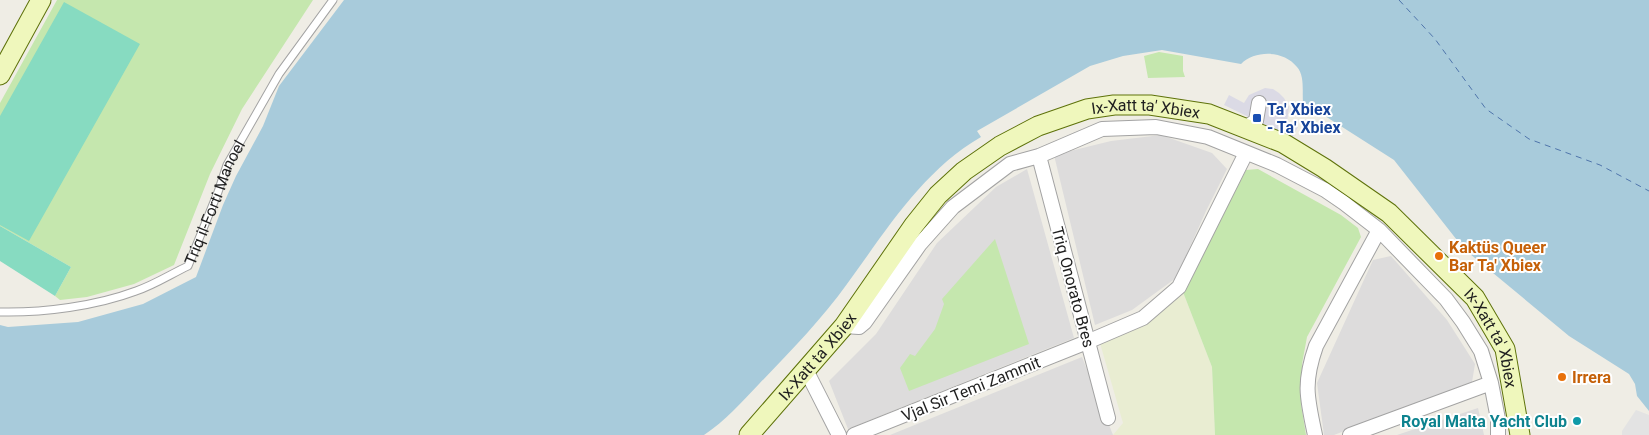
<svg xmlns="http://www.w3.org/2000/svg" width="1649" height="435" font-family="Roboto,sans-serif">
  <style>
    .residential { fill: #dddcdc }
    .farmland { fill: #e9edd2 }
    .grass { fill: #c5e7ae }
    .pitch { fill: #87dbc1 }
    .parking { fill: #e3e3e3 }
    .plaza { fill: #dbdae5 }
    .water { fill: #a8cbdb }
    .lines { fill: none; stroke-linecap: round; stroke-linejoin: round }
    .ferry { stroke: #4f75ab; stroke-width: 1; stroke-dasharray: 6 5; stroke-linecap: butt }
    .lane-casing { stroke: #a3a3a3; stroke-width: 9 }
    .street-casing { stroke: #a3a3a3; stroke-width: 16 }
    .secondary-casing { stroke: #5e720a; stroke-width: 21 }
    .lane { stroke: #fff; stroke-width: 7 }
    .street { stroke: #fff; stroke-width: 14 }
    .secondary { stroke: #eff7bc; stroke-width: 19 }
    .transit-dot { fill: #1a4fb4; stroke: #fff; stroke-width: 2 }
    .food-dot { fill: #e8710a; stroke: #fff; stroke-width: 2 }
    .culture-dot { fill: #0f9aa8; stroke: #fff; stroke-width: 2 }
    .labels { text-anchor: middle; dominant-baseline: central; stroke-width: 4; stroke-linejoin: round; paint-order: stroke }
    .transit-label { font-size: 16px; font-weight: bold; fill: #164399; stroke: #fff; text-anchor: start }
    .street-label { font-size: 16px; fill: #1f1f1f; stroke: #fff }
    .food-label { font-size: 16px; font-weight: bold; fill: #c56008; stroke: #fff; text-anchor: start }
    .culture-label { font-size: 16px; font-weight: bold; fill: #0d838f; stroke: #fff; text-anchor: end }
  </style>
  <rect width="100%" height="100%" fill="#efede5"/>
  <path class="residential" d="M1161 135 1212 153 1227 169 1206 211 1176 278 1132 310 1095 325 1054 155 1111 141Z
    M1027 169 1074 338 848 429 829 381 876 334 937 243 996 187Z
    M1391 256 1447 320 1475 364 1472 382 1334 435H1324L1317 383 1373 260Z
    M1082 357 1113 435H890Z
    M1478 408 1484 435H1397Z"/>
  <path class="farmland" d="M1183 292 1212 367 1215 435H1113L1123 423 1100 343Z"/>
  <path class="grass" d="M57 0H313L242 109 210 174 174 265 134 284 87 297 60 300 55 296 71 267 0 226V103Z
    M1159 52 1183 56V71L1185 77 1148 78 1144 56Z
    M1258 169 1341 215 1358 228 1361 237 1307 337 1302 364 1301 404 1306 435H1215L1212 367 1183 292 1246 170Z
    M995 239 1029 344 909 391 900 368 910 354 915 356 935 329 944 304 942 299Z"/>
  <path class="pitch" d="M64 2 140 44 29 241 0 225V116Z
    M0 226 71 267 55 296 0 261Z"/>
  <path class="parking" d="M1636 410 1649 415V435H1622V431Z"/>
  <path class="plaza" d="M1265 88 1273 89 1279 93 1284 98 1289 107 1287 122 1298 127 1292 138 1224 105 1229 95 1244 103 1249 95Z"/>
  <path class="water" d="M344 0H1649V411L1637 396 1635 384 1629 374 1569 336 1464 249 1394 160 1303 102C1302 91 1305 76 1297 67 1284 50 1255 50 1241 64L1162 50 1123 56 1090 66 977 131 981 137C922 171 886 231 847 284 821 320 790 352 759 384 742 402 725 421 704 435H0V325L8 327 78 322 143 304 196 277 223 205 236 176 263 126 279 86Z"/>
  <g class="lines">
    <path class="ferry" d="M1399 0 1435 39 1486 109 1529 139 1600 165 1649 191"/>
    <g class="lane-casing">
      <g id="lane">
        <path id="s1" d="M0 312C43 313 96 306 136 291 154 285 171 274 188 266L218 192 227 165 279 74 333 0"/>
      </g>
    </g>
    <g class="street-casing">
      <path id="street" d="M1245 128 1256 121 1259 103
        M1039 156 1108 418
        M844 326 859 327 865 322 920 244 953 207 1010 164 1039 156 1102 129 1156 127 1208 137 1277 165 1325 190 1344 203 1379 230 1446 299 1463 322 1481 351 1491 383 1498 419V435
        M806 370 839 435
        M854 435 1087 342 1143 318 1179 287 1246 153
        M1315 435C1307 398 1303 383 1316 346L1379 230
        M1350 435 1491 383"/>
    </g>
    <g class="secondary-casing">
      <g id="secondary">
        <path d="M0 75 41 0"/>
        <path id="s2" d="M749 435 844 326 914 225 938 195 964 171 1000 146 1038 126 1087 109 1114 105H1150L1209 114 1283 143 1324 168 1389 213 1475 298 1505 349 1520 435"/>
      </g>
    </g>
    <use href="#lane" class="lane"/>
    <use href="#street" class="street"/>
    <use href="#secondary" class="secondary"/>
  </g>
  <rect class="transit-dot" x="1252" y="113" width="10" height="10" rx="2.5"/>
  <g class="food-dot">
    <circle cx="1439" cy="256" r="5"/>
    <circle cx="1562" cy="377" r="5"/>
  </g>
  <circle class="culture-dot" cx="1577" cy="421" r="5"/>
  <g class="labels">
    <g class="transit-label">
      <text x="1267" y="109">Ta' Xbiex<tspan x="1267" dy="18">- Ta' Xbiex</tspan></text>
    </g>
    <g class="street-label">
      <text stroke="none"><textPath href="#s2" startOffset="539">Ix-Xatt ta' Xbiex</textPath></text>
      <text stroke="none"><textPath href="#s1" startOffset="265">Triq il-Forti Manoel</textPath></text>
      <text transform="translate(1073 287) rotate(75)">Triq Onorato Bres</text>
      <text stroke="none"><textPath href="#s2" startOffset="974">Ix-Xatt ta' Xbiex</textPath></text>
      <text stroke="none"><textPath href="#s2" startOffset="104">Ix-Xatt ta' Xbiex</textPath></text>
      <text transform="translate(971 389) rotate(-22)">Vjal Sir Temi Zammit</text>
    </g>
    <g class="food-label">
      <text x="1449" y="247">Kaktüs Queer<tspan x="1449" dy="18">Bar Ta' Xbiex</tspan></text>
      <text x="1572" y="377">Irrera</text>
    </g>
    <g class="culture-label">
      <text x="1567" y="421">Royal Malta Yacht Club</text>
    </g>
  </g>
</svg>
